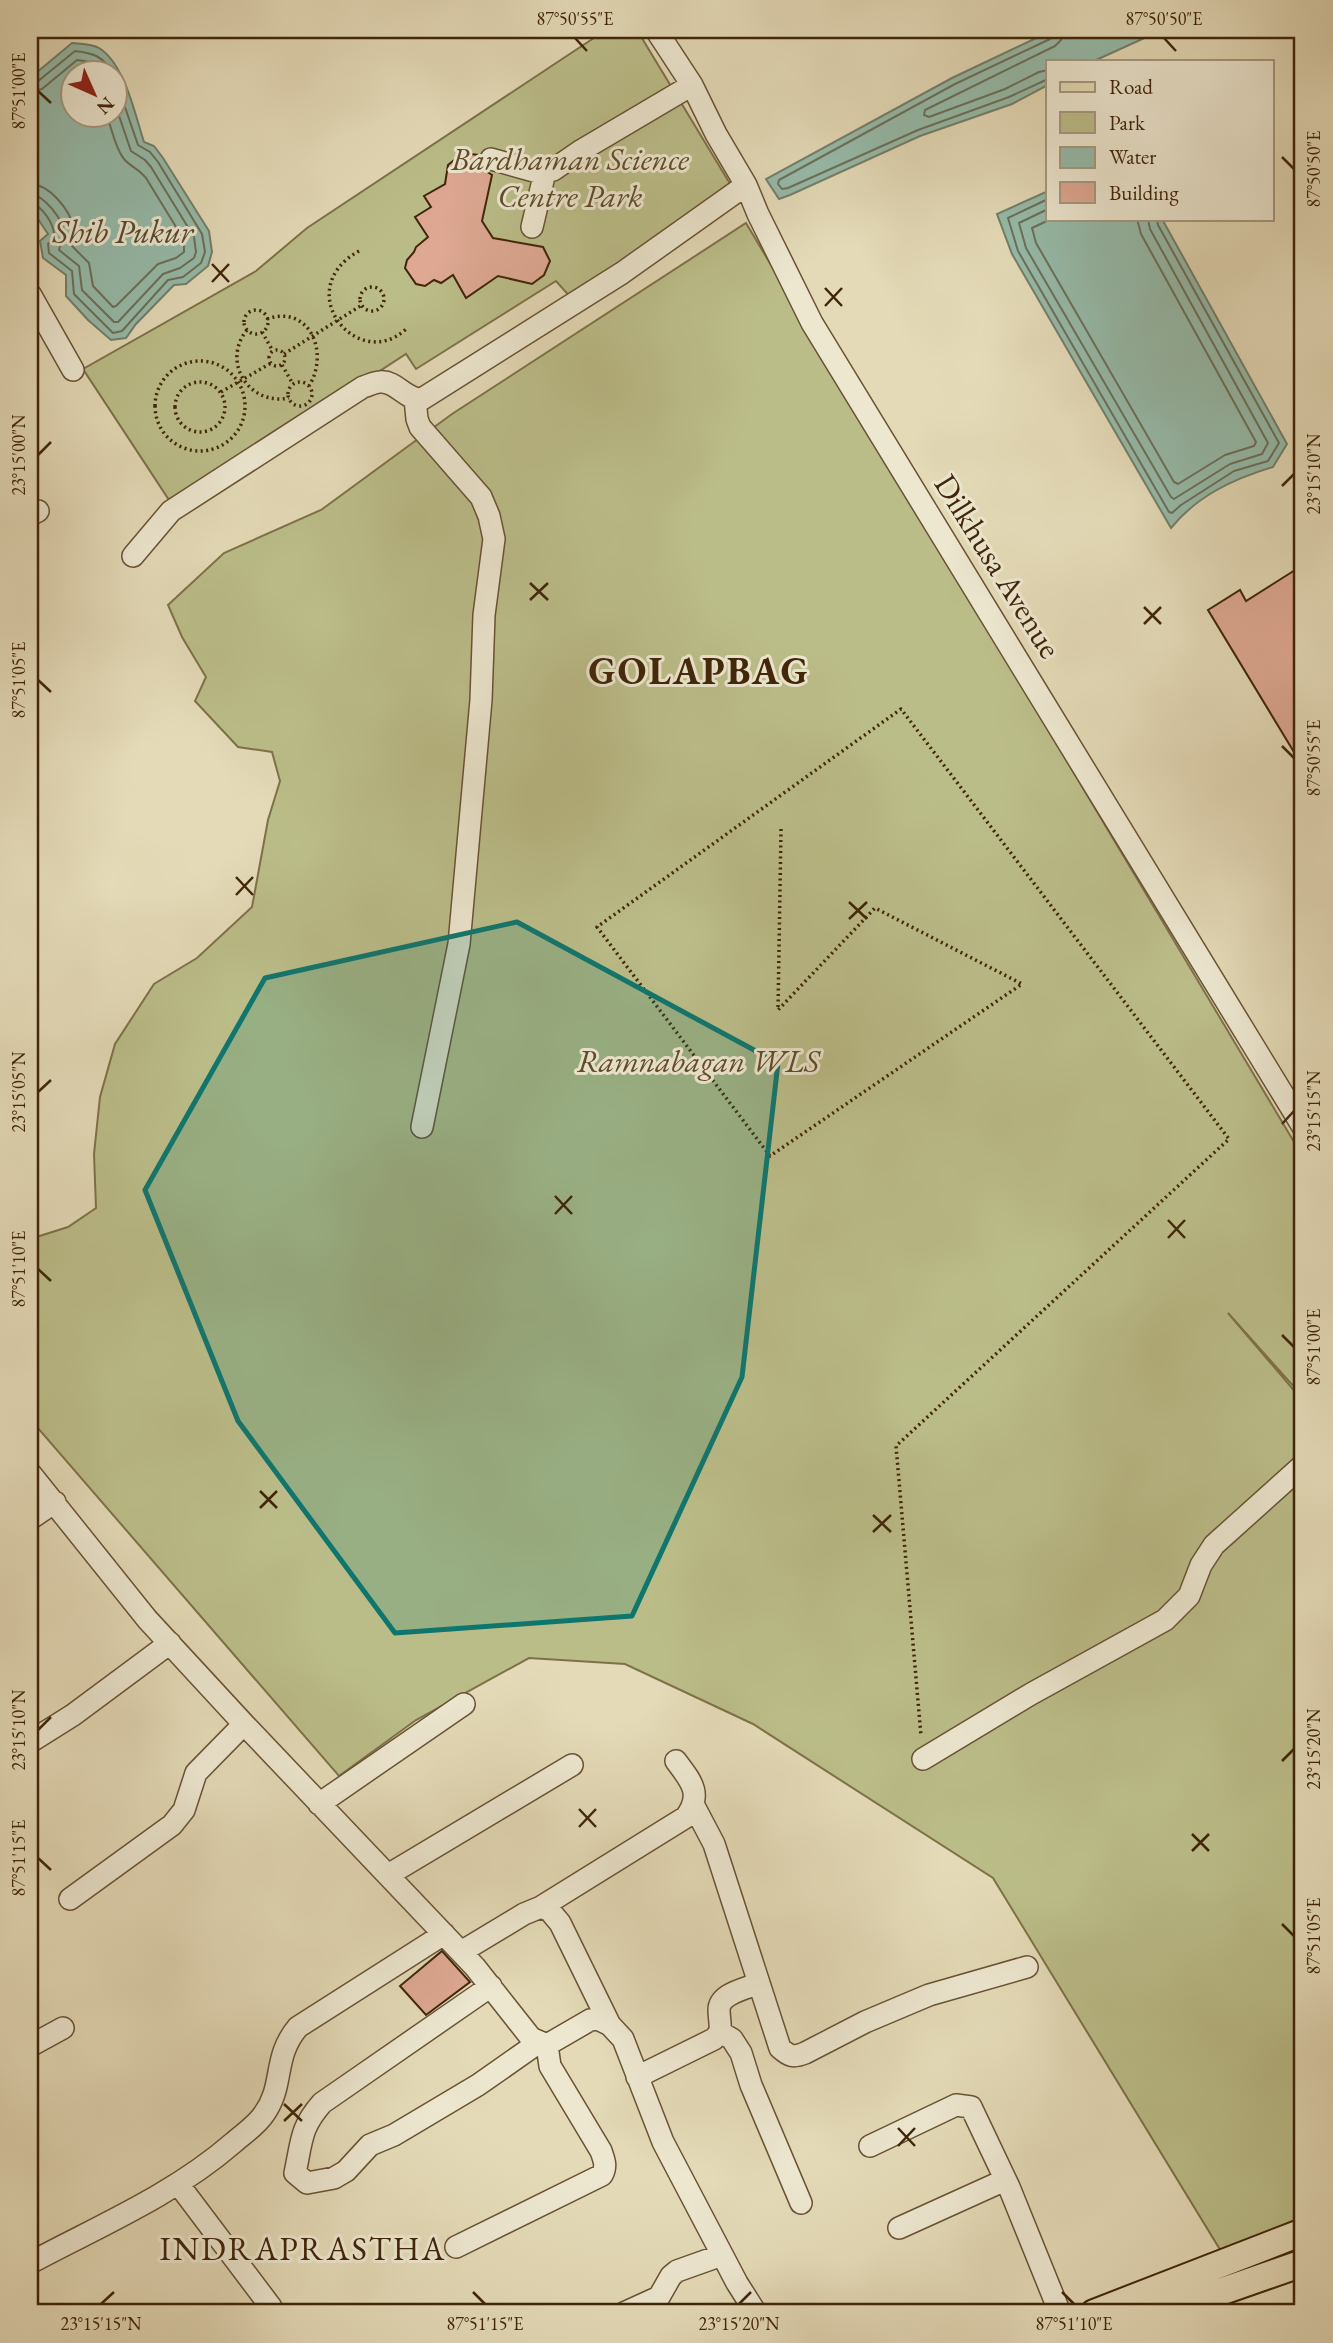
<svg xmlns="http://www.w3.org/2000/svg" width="1333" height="2343" font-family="'EB Garamond',serif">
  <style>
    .green { fill: #bbbd89; stroke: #7e7149; stroke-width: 2 }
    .water { fill: #96bbaa; stroke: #747f6a; stroke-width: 2; fill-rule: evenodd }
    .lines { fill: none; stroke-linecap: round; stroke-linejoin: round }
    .shore { stroke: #6b705a; stroke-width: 2 }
    .building { fill: #dea892; stroke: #402509; stroke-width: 2 }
    .minor-casing { stroke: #695234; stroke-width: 24 }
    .major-casing { stroke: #402509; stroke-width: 30 }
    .path { stroke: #402509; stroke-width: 3.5; stroke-dasharray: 2 3.5; stroke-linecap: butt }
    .minor { stroke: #ede7d0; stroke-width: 21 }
    .major { stroke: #e4dab7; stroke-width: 26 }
    .marked { fill: #0f766e; fill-opacity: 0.2; stroke: #0f766e; stroke-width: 5; stroke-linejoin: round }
    .ticks { fill: none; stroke: #402509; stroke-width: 2.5 }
    .labels { text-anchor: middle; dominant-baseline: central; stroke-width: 6; stroke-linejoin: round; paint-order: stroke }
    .park-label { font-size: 32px; font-style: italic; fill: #5f4b29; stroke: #ede7d0 }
    .street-label { font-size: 32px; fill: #402509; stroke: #ede7d0 }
    .water-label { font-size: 33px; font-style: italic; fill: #564a31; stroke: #ede7d0 }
    .neighbourhood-label { font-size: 33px; letter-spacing: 2px; fill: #402509; stroke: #ede7d0 }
    .district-label { font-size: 38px; font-weight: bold; letter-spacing: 2px; fill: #402509; stroke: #ede7d0 }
    .neatline { fill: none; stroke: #402509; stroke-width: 2.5 }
    .ticks-label { font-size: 18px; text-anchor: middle; fill: #402509 }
  </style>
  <rect width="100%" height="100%" fill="#e4dab7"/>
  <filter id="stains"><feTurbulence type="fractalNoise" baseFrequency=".00286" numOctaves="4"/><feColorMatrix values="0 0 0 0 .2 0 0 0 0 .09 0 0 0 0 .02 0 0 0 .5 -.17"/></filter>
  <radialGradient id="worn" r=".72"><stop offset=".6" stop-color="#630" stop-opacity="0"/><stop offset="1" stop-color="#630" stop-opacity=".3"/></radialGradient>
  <path class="green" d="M606 30H637L735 192 573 300 556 281 416 369 406 354 173 506 83 369 256 271 307 228Z
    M746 223 1303 1157V1397L1228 1313 1303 1401V2248L1238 2279 993 1878 753 1724 625 1664 529 1658 416 1720 339 1776 30 1419V1239L68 1227 96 1208 94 1154 100 1097 115 1044 154 984 197 958 252 907 268 820 280 781 272 752 238 747 195 701 206 677 182 637 168 605 224 553 321 510 452 414Z"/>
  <path class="water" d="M1053 30H1162L1094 61H1048V85L1012 104 920 136 790 195 779 199 766 179 952 78Z
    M72 43C81 44 92 44 99 48 125 64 135 115 144 142L154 146 163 158 209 231 212 252 208 266 186 284 174 285 136 324 126 338 111 340 88 320 66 296V275L43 258 40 241 48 234 30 207V78ZM74 74H116V116H74Z
    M1048 191V219H1162L1287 444 1273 467C1233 479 1197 496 1171 528L1012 254 997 214Z"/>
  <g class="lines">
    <path class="shore" d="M1048 70 1039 72 1005 89 929 117 924 115 925 110 1055 46 1061 40 1063 30
      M1048 79 1009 97 918 130 788 188 782 189 778 184 779 180 955 84 1050 39 1054 30
      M30 83 37 82 75 51C93 53 104 56 112 74
      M30 92 42 89 77 60 91 62 103 74
      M30 184C49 184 71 210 74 230 75 235 73 241 72 246L89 263 93 286 113 307 116 306 158 264 176 258 184 252V240L146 178C139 169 131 167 124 159 115 148 112 129 107 116
      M30 194C44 195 63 219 64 233 64 239 60 245 59 250L79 266 82 290 114 322H118L163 274 180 268 194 258 196 252 194 237 151 167 145 160 131 151 116 107
      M1048 199 1008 218 1018 251 1169 512 1172 513 1181 505 1234 471 1268 461 1279 443 1158 225 1157 219
      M30 203C42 205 55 225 54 237L48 244 49 253 72 271 74 294 113 333 122 331 168 280 183 277 201 263 205 252 202 234 158 162 150 152 138 145 116 81
      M1048 209 1019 223 1026 248 1171 497 1174 499 1230 464 1262 454 1268 443 1150 229 1148 219
      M1051 219 1032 228 1036 243 1174 482 1178 484 1225 455 1254 446 1256 442 1141 234 1137 219"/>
  </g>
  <path class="building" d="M463 153 478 155 481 168 492 175 482 221 493 238 543 247 550 261 544 275 532 284 498 276 466 298 453 275 441 283 434 280 425 286 416 284 405 268 407 260 414 252 416 247 428 237 415 217 431 207 424 196 445 184 448 165Z
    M1303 565V767L1208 610 1240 590 1246 601Z
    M442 1951 470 1982 426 2015 400 1986Z"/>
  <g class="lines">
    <g class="minor-casing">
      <path id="minor" d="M656 30 692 85 716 134 746 185 758 214 812 323 1303 1127
        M491 159 537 172 553 170 582 150 692 85
        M532 227 545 172
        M30 294 73 370
        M415 399 417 419 420 427 481 497 489 516 494 539 484 615 481 700 459 944 422 1127
        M30 515 38 511
        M133 556 171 511 363 387C368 386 374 382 380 382 396 380 405 400 422 399L622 273 746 185
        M30 1473 147 1619 244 1724 475 1967 531 2038 547 2045 590 2020 598 2019 610 2025 623 2039 663 2142 737 2283 756 2313
        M30 1519 55 1502
        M30 1742 73 1715 170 1643
        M923 1759 1031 1694 1165 1620 1189 1596 1201 1565 1214 1545 1303 1465
        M319 1804 464 1704
        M694 1806 714 1844 780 2048C789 2056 793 2058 805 2053L865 2022 929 1995 1027 1967
        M388 1875 572 1765
        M70 1899 172 1825 184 1810 196 1773 244 1724
        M541 1907 686 1817C703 1794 691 1781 676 1761
        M461 1952 524 1914 541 1907 550 1911 560 1923 610 2025
        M491 1986 322 2103C300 2128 302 2141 295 2173L307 2183 334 2178 346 2171 370 2145 394 2135 478 2085 538 2043
        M720 2032 732 2039 741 2053 751 2085 801 2203
        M30 2046 63 2028
        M637 2077 714 2039 720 2032C721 2024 719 2018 719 2010 719 1993 746 1989 759 1983
        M870 2146 956 2105 971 2107 1009 2187 1060 2313
        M179 2185 271 2307
        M899 2228 1005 2180
        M456 2247 602 2175C607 2166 604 2160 601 2151L550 2066 547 2045
        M30 2263C99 2226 173 2195 233 2143 243 2134 256 2126 264 2114 285 2085 272 2058 298 2027L444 1934
        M624 2313 659 2297 671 2276 677 2271 722 2255"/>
    </g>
    <g class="major-casing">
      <path id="major" d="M1094 2313 1303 2232
        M1160 2313 1303 2263"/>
    </g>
    <path class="path" d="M359 251C289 290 358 374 406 329
      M360 299a12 12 0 1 1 24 0a12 12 0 1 1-24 0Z
      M244 322a12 12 0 1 1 24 0a12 12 0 1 1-24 0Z
      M267 319C309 304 330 352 309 386
      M247 330C221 362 249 406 289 398
      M262 332 273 351
      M269 358a8 8 0 1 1 16 0a8 8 0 1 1-16 0Z
      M284 354 362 305
      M155 406a45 45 0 1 1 90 0a45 45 0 1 1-90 0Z
      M282 365 293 384
      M175 407a25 25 0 1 1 50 0a25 25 0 1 1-50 0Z
      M288 394a12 12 0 1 1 24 0a12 12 0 1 1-24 0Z
      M221 392 271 363
      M781 829 778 1010 875 908 1022 984 770 1156 597 927 901 709 1229 1139 896 1446 921 1736"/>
    <use href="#minor" class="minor"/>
    <use href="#major" class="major"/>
  </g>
  <path class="marked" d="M517 922 778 1063 742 1377 632 1616 395 1633 238 1421 145 1190 265 978Z"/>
  <path class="ticks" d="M575 38 587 51M1164 38 1176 51M38 91 51 103M1282 157 1294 169M212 264 229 282M212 282 229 264M825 288 842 306M825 306 842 288M38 455 51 442M1282 486 1294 474M530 583 548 600M530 600 548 583M1144 607 1161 624M1144 624 1161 607M38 680 51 692M1282 746 1294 758M236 877 253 895M236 895 253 877M849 902 867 919M849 919 867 902M38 1092 51 1080M1282 1124 1294 1111M555 1196 572 1214M555 1214 572 1196M1168 1220 1185 1238M1168 1238 1185 1220M38 1269 51 1281M1282 1335 1294 1347M260 1491 277 1508M260 1508 277 1491M873 1515 891 1532M873 1532 891 1515M38 1730 51 1717M1282 1761 1294 1749M579 1809 596 1827M579 1827 596 1809M1192 1834 1209 1851M1192 1851 1209 1834M38 1858 51 1870M1282 1924 1294 1936M284 2104 302 2121M284 2121 302 2104M898 2128 915 2146M898 2146 915 2128M473 2292 485 2304M1062 2292 1074 2304M101 2304 114 2292M739 2304 751 2292"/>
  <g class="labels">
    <g class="park-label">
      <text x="570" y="159">Bardhaman Science<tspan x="570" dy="37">Centre Park</tspan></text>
      <text x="698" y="1061">Ramnabagan WLS</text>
    </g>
    <g class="street-label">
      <text transform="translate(998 566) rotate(58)">Dilkhusa Avenue</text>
    </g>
    <g class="water-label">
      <text x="123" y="231">Shib Pukur</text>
    </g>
    <g class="neighbourhood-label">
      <text x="303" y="2248">INDRAPRASTHA</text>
    </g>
    <g class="district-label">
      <text x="699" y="670">GOLAPBAG</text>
    </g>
  </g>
  <rect width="1333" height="2343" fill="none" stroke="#e4dab7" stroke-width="77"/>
  <rect x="1046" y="60" width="228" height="161" fill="#ede7d0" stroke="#a89980" stroke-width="2"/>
  <rect x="1060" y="82" width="35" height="10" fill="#e4dab7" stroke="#a89980" stroke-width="2"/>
  <text x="1109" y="94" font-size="21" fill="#402509">Road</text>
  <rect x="1060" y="112" width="35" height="21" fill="#bbbd89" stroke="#a89980" stroke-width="2"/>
  <text x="1109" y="130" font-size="21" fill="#402509">Park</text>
  <rect x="1060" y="147" width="35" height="21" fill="#96bbaa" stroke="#a89980" stroke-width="2"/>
  <text x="1109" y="164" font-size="21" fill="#402509">Water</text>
  <rect x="1060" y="182" width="35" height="21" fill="#dea892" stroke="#a89980" stroke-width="2"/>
  <text x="1109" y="200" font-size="21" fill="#402509">Building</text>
  <g transform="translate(94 94) rotate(135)"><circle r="33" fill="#ede7d0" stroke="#a89980" stroke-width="2"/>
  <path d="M0-5L12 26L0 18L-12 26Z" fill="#8f2418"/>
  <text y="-10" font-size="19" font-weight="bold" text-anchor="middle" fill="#402509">N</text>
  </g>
  <rect x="38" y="38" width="1256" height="2266" class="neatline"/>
  <g class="ticks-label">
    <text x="575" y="25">87°50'55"E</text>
    <text x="1164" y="25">87°50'50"E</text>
    <text transform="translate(19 91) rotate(-90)" y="6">87°51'00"E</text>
    <text transform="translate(1314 169) rotate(-90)" y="6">87°50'50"E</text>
    <text transform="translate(19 455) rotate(-90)" y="6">23°15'00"N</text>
    <text transform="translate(1314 474) rotate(-90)" y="6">23°15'10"N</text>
    <text transform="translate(19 680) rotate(-90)" y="6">87°51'05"E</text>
    <text transform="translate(1314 758) rotate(-90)" y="6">87°50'55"E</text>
    <text transform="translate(19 1092) rotate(-90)" y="6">23°15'05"N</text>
    <text transform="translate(1314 1111) rotate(-90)" y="6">23°15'15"N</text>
    <text transform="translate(19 1269) rotate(-90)" y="6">87°51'10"E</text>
    <text transform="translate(1314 1347) rotate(-90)" y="6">87°51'00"E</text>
    <text transform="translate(19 1730) rotate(-90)" y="6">23°15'10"N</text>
    <text transform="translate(1314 1749) rotate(-90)" y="6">23°15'20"N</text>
    <text transform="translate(19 1858) rotate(-90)" y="6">87°51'15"E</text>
    <text transform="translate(1314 1936) rotate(-90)" y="6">87°51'05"E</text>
    <text x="101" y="2330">23°15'15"N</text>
    <text x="485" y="2330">87°51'15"E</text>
    <text x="739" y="2330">23°15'20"N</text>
    <text x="1074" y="2330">87°51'10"E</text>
  </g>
  <rect width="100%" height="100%" filter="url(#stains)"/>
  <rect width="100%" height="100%" fill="url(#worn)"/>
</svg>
